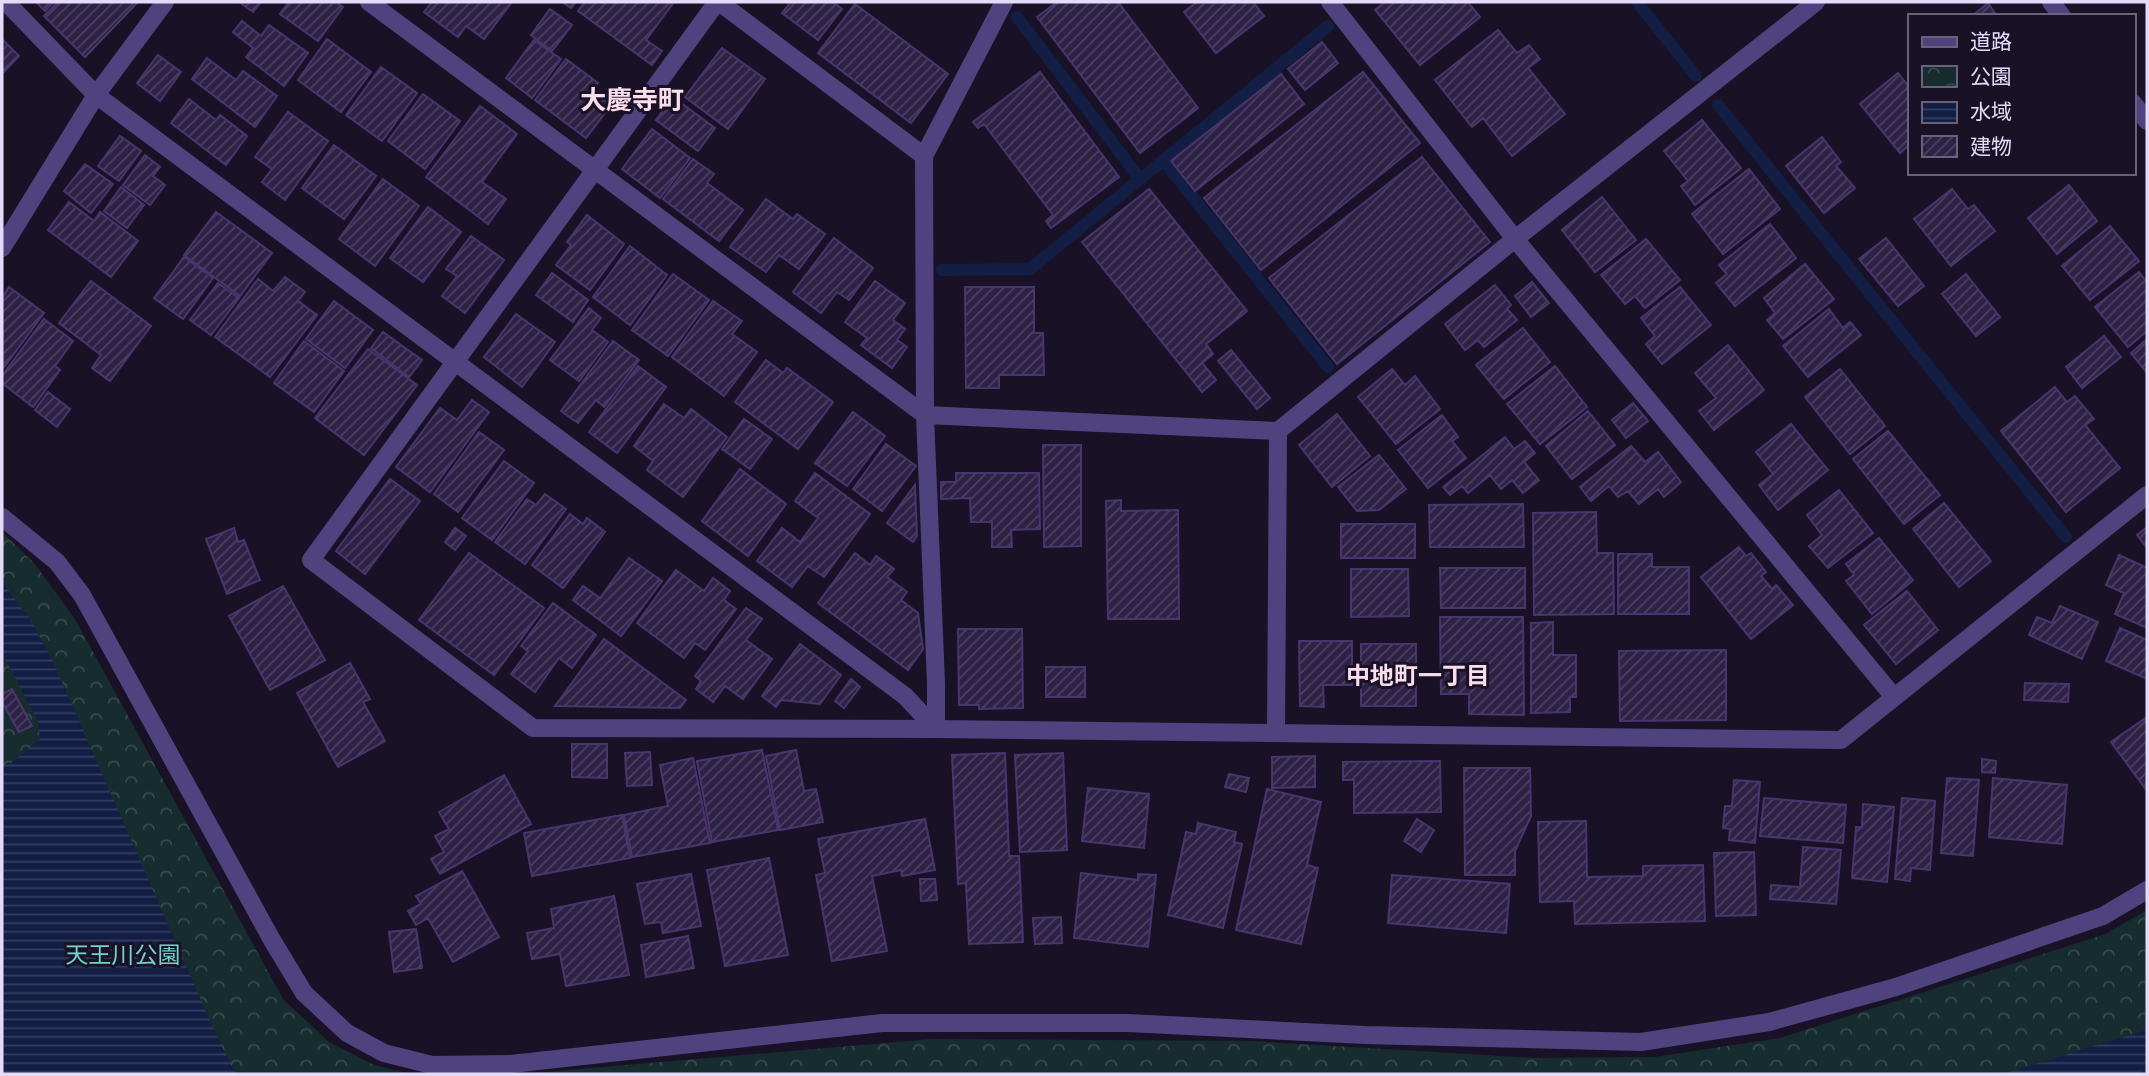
<svg xmlns="http://www.w3.org/2000/svg" width="2149" height="1076" font-family="Quicksand,'Noto Sans JP',sans-serif">
  <style>
    .park { fill: url(#park-crowns) }
    .water { fill: url(#water-rules) }
    .lines { fill: none; stroke-linecap: round; stroke-linejoin: round }
    .stream { stroke: #131e44; stroke-width: 12 }
    .building { fill: url(#building-hatch); stroke: #49356e; stroke-width: 2 }
    .minor { stroke: #4e437f; stroke-width: 18 }
    .labels { text-anchor: middle; dominant-baseline: central; stroke-width: 6; stroke-linejoin: round; paint-order: stroke }
    .park-label { font-size: 23px; fill: #6fd3c9; stroke: #191226 }
    .neighbourhood-label { font-size: 24px; font-weight: bold; fill: #fbddec; stroke: #191226 }
    .quarter-label { font-size: 26px; font-weight: bold; fill: #fbddec; stroke: #191226 }
  </style>
  <defs>
    <pattern id="park-crowns" width="20" height="18" patternUnits="userSpaceOnUse" patternTransform="scale(1.75)"><rect width="20" height="18" fill="#162c2f"/><path d="M2 6a3 3 0 1 1 6 0M12 15a3 3 0 1 1 6 0" fill="none" stroke="#384a4e"/></pattern>
    <pattern id="water-rules" width="6" height="5" patternUnits="userSpaceOnUse" patternTransform="scale(1.75)"><rect width="6" height="5" fill="#131e44"/><path d="M0 2.5h6" fill="none" stroke="#353e60"/></pattern>
    <pattern id="building-hatch" width="6" height="6" patternUnits="userSpaceOnUse" patternTransform="scale(1.75)"><rect width="6" height="6" fill="#2d2145"/><path d="M-1 1l2-2M0 6l6-6M5 7l2-2" fill="none" stroke="#4b4161"/></pattern>
  </defs>
  <rect width="100%" height="100%" fill="#191226"/>
  <path class="park" d="M2 532 34 563 75 619 283 999 329 1042 374 1065 411 1074H2Z
    M2147 910V1074H520L932 1039 1251 1041 1534 1058 1654 1057 1780 1038 2106 934Z"/>
  <path class="water" d="M2 582 29 618 52 659 218 1039 236 1074H2V765H9L40 739 38 721 2 653Z
    M2147 1030V1070L2134 1074H2002Z"/>
  <g class="lines">
    <path class="stream" d="M1637 2 1696 76
      M1017 17 1140 179
      M1718 105 2066 537
      M1163 160 1328 367
      M942 270 1030 269 1328 26"/>
  </g>
  <path class="building" d="M36 2H54L45 11Z
    M58 2H138L85 57 44 16Z
    M239 2H261L253 12Z
    M286 2H336L343 7 318 41 280 14 288 3Z
    M432 2H512L484 39 466 26 458 37 424 12Z
    M562 2H576L571 8Z
    M585 2H674L646 40 662 51 652 65 578 11Z
    M791 2H833L842 9 818 40 782 13Z
    M1057 2H1118L1198 108 1140 153 1037 17Z
    M1197 2H1253L1264 16 1216 53 1184 12Z
    M1385 2H1468L1480 17 1420 65 1375 10Z
    M1988 3 1997 16H1972Z
    M855 4 948 74 911 123 818 53Z
    M550 9 572 25 552 51 531 35Z
    M242 21 261 36 269 25 308 53 284 86 246 57 253 48 233 32Z
    M1498 30 1517 53 1529 45 1540 59 1528 68 1565 114 1512 156 1483 118 1472 127 1435 80Z
    M2 39 19 56 2 74Z
    M327 39 371 72 341 112 298 80Z
    M534 40 561 59 532 98 506 78Z
    M1322 42 1338 63 1305 90 1288 69Z
    M722 48 765 79 728 129 685 97Z
    M158 55 181 72 160 101 137 83Z
    M207 58 236 80 243 71 277 96 255 127 192 79Z
    M566 59 598 83 592 91 611 105 586 138 535 100Z
    M381 67 417 93 382 141 346 115Z
    M1040 72 1119 177 1051 228 1046 221 1053 215 984 124 978 128 973 122Z
    M1363 72 1420 143 1261 270 1204 198Z
    M1898 73 1909 87V145L1900 153 1860 104Z
    M1281 74 1304 104 1195 191 1171 161Z
    M423 94 460 121 425 169 388 141Z
    M673 97 715 128 698 151 656 120Z
    M189 99 216 120 220 115 247 136 226 165 171 123Z
    M480 106 517 134 482 182 506 199 488 224 426 177Z
    M288 112 328 141 285 200 262 182 272 169 255 157Z
    M1702 120 1741 168 1695 205 1681 186 1688 181 1664 151Z
    M652 129 690 158 660 198 622 169Z
    M120 136 141 151 119 181 98 166Z
    M1822 137 1841 162 1836 166 1855 188 1824 213 1786 166Z
    M334 145 376 176 344 219 302 188Z
    M145 155 160 167 153 176 165 185 150 205 123 185Z
    M1422 157 1490 242 1337 364 1269 278Z
    M693 159 714 174 707 183 743 210 719 241 663 199Z
    M85 164 113 184 91 213 64 191Z
    M1749 169 1780 209 1723 254 1692 214Z
    M383 179 419 206 375 266 339 239Z
    M2069 185 2097 221 2057 254 2028 218Z
    M121 187 144 205 127 228 104 211Z
    M1149 189 1247 311 1206 344 1213 354 1202 363 1216 380 1202 392 1082 242Z
    M1952 189 1968 209 1974 205 1995 231 1951 266 1914 219Z
    M1602 197 1636 240 1595 272 1562 230Z
    M766 199 793 219 797 214 825 234 799 269 779 255 766 272 730 247Z
    M69 202 94 221 100 212 138 241 111 277 48 230Z
    M428 207 461 232 423 282 390 258Z
    M216 212 272 253 240 296 184 255Z
    M587 215 624 244 590 290 556 265 571 245 567 242Z
    M1770 224 1796 258 1735 306 1716 283 1727 274 1719 265Z
    M2110 226 2139 261 2090 300 2062 266Z
    M471 236 504 260 465 313 442 296 457 276 446 269Z
    M834 238 873 268 849 300 837 292 821 313 793 292Z
    M1886 238 1924 286 1898 306 1859 259Z
    M1646 239 1680 280 1645 308 1635 296 1625 304 1601 275Z
    M630 246 667 275 630 325 593 297Z
    M184 257 213 278 183 319 154 298Z
    M1805 264 1834 299 1783 339 1767 320 1775 313 1764 298Z
    M2139 272 2147 282V331L2128 347 2095 307Z
    M552 273 588 300 573 322 536 295Z
    M673 274 709 300 668 356 632 330Z
    M1966 274 2000 317 1976 336 1942 294Z
    M285 277 305 292 298 301 317 315 270 377 215 337 258 279 273 291Z
    M91 281 151 326 110 381 92 368 101 355 59 323Z
    M875 281 905 303 893 320 905 329 897 340 907 347 892 368 861 345 867 338 845 322Z
    M1532 282 1549 303 1531 317 1515 296Z
    M218 283 239 298 211 335 190 320Z
    M1495 285 1511 305 1507 309 1517 320 1484 347 1478 340 1465 350 1445 324Z
    M9 287 44 313 2 370V298Z
    M965 287H1034V333H1043L1044 375H999V388H966Z
    M1680 287 1711 325 1662 364 1646 344 1655 336 1641 318Z
    M334 301 373 330 345 368 306 339Z
    M713 301 742 321 732 334 757 352 724 396 672 357Z
    M589 308 601 318 592 330 608 342 579 381 550 360Z
    M1829 309 1843 328 1850 322 1861 335 1808 377 1783 346Z
    M516 314 555 342 522 387 484 357Z
    M44 319 73 341 55 366 60 370 33 407 2 383V376Z
    M1523 328 1550 362 1504 399 1476 365Z
    M383 332 422 360 409 377 371 348Z
    M2104 336 2121 357 2082 388 2066 367Z
    M2147 339V373L2131 353Z
    M304 341 344 371 314 412 274 383Z
    M613 341 639 360 604 407 596 400 578 423 561 411Z
    M1728 345 1764 390 1714 430 1699 411 1716 398 1695 373Z
    M368 349 417 385 364 455 315 418Z
    M1231 350 1270 398 1257 409 1218 361Z
    M766 360 783 373 787 368 833 402 798 449 735 402Z
    M638 366 666 387 617 453 589 432Z
    M1555 366 1587 407 1540 444 1507 404Z
    M1392 369 1405 385 1415 376 1440 409 1396 444 1358 397Z
    M1840 369 1885 426 1850 454 1805 397Z
    M2055 387 2067 402 2075 396 2094 419 2085 425 2120 468 2066 512 2001 431Z
    M48 392 70 409 57 427 35 410Z
    M472 400 489 412 430 492 396 467 440 408 457 420Z
    M1633 403 1648 421 1626 438 1612 420Z
    M664 404 684 418 691 409 727 437 683 497 647 470 653 461 634 446Z
    M1588 411 1615 445 1572 479 1546 446Z
    M853 412 885 436 847 486 815 463Z
    M1337 414 1370 456 1332 487 1299 445Z
    M1442 415 1458 437 1452 441 1466 458 1428 488 1398 450Z
    M744 419 772 439 750 469 722 449Z
    M1791 424 1828 470 1778 510 1759 485 1773 474 1756 452Z
    M1888 431 1940 495 1904 524 1853 459Z
    M479 432 504 450 458 512 434 494Z
    M1505 437 1514 449 1525 441 1535 453 1524 462 1539 480 1523 493 1512 480 1501 489 1490 475 1468 493 1462 486 1450 495 1443 487Z
    M886 444 916 466 882 511 853 489Z
    M1043 445H1081V546L1044 547Z
    M1631 446 1645 462 1658 452 1681 482 1664 497 1658 489 1639 504 1628 491 1618 497 1609 486 1591 501 1580 487Z
    M1379 455 1406 489 1379 510 1357 511 1338 487Z
    M504 461 534 483 492 540 462 518Z
    M740 469 786 504 748 556 702 521Z
    M815 473 870 514 824 577 808 566 792 587 757 561 782 528 800 542 818 518 795 501Z
    M956 473H1039L1040 529 1011 530 1012 547H992V522H971L970 498 941 499V482H956Z
    M390 479 420 501 365 574 336 551Z
    M915 485 917 536 913 542 887 523Z
    M1839 490 1873 533 1828 568 1809 546 1822 535 1807 515Z
    M545 494 566 509 525 564 495 542 527 499 536 505Z
    M1121 500V511L1178 510 1179 619H1108L1106 501Z
    M1944 503 1991 561 1959 587 1913 529Z
    M1523 504 1524 547H1430L1429 505Z
    M1596 512 1597 553H1613L1614 614 1534 615 1533 513Z
    M570 514 583 524 587 518 605 532 563 588 532 565Z
    M1341 524H1415V558H1341Z
    M2147 527V548L2137 535Z
    M234 528 238 542 244 540 260 580 227 594 206 539Z
    M455 528 466 536 455 550 445 542Z
    M1879 538 1913 580 1872 614 1846 581 1854 575 1846 564Z
    M1739 547 1746 556 1751 553 1766 572 1761 576 1772 589 1776 585 1793 605 1751 639 1701 577Z
    M469 553 544 608 494 675 419 620Z
    M855 553 870 565 876 556 894 569 887 577 907 592 901 600 918 613 923 649 908 670 818 603Z
    M1618 554H1652V567H1689V614H1618Z
    M2119 555 2147 568V628L2115 614 2124 593 2106 585Z
    M629 558 662 581 621 636 573 600 583 586 600 598Z
    M1440 568H1525V608H1441Z
    M1351 569H1408L1409 616 1351 617Z
    M676 570 704 591 713 578 730 591 724 600 736 609 705 650 695 643 684 658 637 623Z
    M283 586 325 660 270 690 229 616Z
    M1907 591 1938 630 1896 664 1864 625Z
    M553 603 596 635 572 668 559 658 535 692 511 674 528 651 521 646Z
    M2060 606 2098 622 2082 659 2029 635 2037 617 2052 623Z
    M746 608 762 619 746 640 772 659 743 699 725 686 713 702 696 689 701 681 695 676Z
    M1440 617H1523L1524 715 1469 714V694H1441Z
    M1553 622V655H1576V697H1570V712L1531 713V623Z
    M2120 628 2147 640V679L2106 661Z
    M958 629H1022L1023 708 979 709V705H959Z
    M604 639 686 700 680 708 555 706Z
    M1299 641H1352V685H1323L1324 707 1300 706Z
    M800 644 841 675 820 704 781 700 776 707 762 696Z
    M1361 644H1416V706H1361Z
    M1726 650V720L1620 721 1619 651Z
    M350 663 370 699 363 702 385 741 338 767 297 693Z
    M1046 667H1085V697H1046Z
    M851 679 860 687 844 708 835 701Z
    M2025 683 2069 684 2068 702 2024 700Z
    M12 689 32 726 19 732 2 702V694Z
    M2147 717V791L2111 742Z
    M572 744H607V778L572 777Z
    M762 750 778 830 712 842 697 761Z
    M796 750 804 791 816 789 823 822 780 830 766 756Z
    M650 752 652 785 627 786 625 753Z
    M1005 753 1009 856H1019L1023 942 969 944 966 883 958 884 952 755Z
    M1063 753 1067 850 1020 852 1015 755Z
    M1315 756V787L1272 788V757Z
    M693 758 710 843 632 857 624 815 668 806 660 765Z
    M1982 759 1996 761 1995 773 1982 772Z
    M1440 761 1441 812 1354 813V780H1343V762Z
    M1464 768H1530L1531 816 1515 851V875H1465Z
    M1229 774 1249 778 1246 792 1225 787Z
    M504 775 531 824 440 874 431 859 444 852 435 836 449 829 439 812Z
    M1947 778 1979 780 1973 856 1941 853Z
    M1993 778 2067 785 2062 844 1989 837Z
    M1734 780 1760 782 1755 843 1729 840 1730 829 1723 828 1725 806H1732Z
    M1088 788 1149 794 1144 848 1082 841Z
    M1267 789 1321 802 1307 865 1318 868 1301 944 1236 930Z
    M1764 798 1846 805 1843 843 1760 836Z
    M1902 798 1935 801 1930 870 1911 868 1910 881 1895 879Z
    M1863 804 1894 807 1887 882 1852 878 1856 827H1862Z
    M622 815 630 858 532 876 524 833Z
    M925 819 935 870 902 876 901 870 872 876 887 951 832 961 816 875 825 873 818 839Z
    M1417 819 1434 830 1421 852 1404 841Z
    M1586 821 1587 877 1643 876V866L1703 865 1705 921 1575 924 1574 901 1540 902 1538 822Z
    M1198 823 1236 832 1234 842 1242 844 1223 928 1168 915 1186 832 1196 834Z
    M1803 847 1841 850 1836 904 1770 899 1771 885 1800 887Z
    M1754 852 1756 915 1716 916 1714 853Z
    M769 858 788 955 725 966 707 870Z
    M462 871 499 937 453 962 428 918 416 925 408 911 421 904 416 896Z
    M1081 873 1138 880V874L1156 875 1148 947 1074 938Z
    M691 874 701 926 663 933 661 922 645 924 637 884Z
    M1392 875 1510 884 1506 933 1388 923Z
    M920 879H935L937 900 921 901Z
    M614 896 629 975 566 986 560 954 532 959 527 933 554 928 551 909Z
    M1061 917 1062 943 1035 944 1033 918Z
    M416 929 422 968 394 972 389 932Z
    M688 936 694 968 646 977 641 945Z"/>
  <g class="lines">
    <path class="minor" d="M6 2 96 95 905 696 936 729
      M369 2 925 415 1278 431
      M717 2 311 560 533 728 936 729 1841 740 2147 495
      M719 2 924 156
      M1330 2 1515 239 1894 697
      M2051 2 2062 16
      M2133 103 2147 121
      M2 248 96 95 165 2
      M2 517 57 562 82 595 272 940 304 993 347 1033 384 1053 432 1065 511 1064 882 1023H1128L1364 1035 1641 1042 1769 1022 1896 987 2103 916 2147 890
      M936 729V683L925 415 924 156 1004 2
      M1276 733 1278 431 1515 239 1816 2"/>
  </g>
  <g class="labels">
    <g class="park-label">
      <text x="123" y="954">天王川公園</text>
    </g>
    <g class="neighbourhood-label">
      <text x="1418" y="675">中地町一丁目</text>
    </g>
    <g class="quarter-label">
      <text x="632" y="99">大慶寺町</text>
    </g>
  </g>
  <rect width="2149" height="1076" fill="none" stroke="#e4dbfb" stroke-width="7"/>
  <rect x="1908" y="14" width="228" height="161" fill="#191226" stroke="#6a627b" stroke-width="2"/>
  <rect x="1922" y="37" width="35" height="10" fill="#4e437f" stroke="#6a627b" stroke-width="2"/>
  <text x="1970" y="49" font-size="21" fill="#e4dbfb">道路</text>
  <rect x="1922" y="66" width="35" height="21" fill="url(#park-crowns)" stroke="#6a627b" stroke-width="2"/>
  <text x="1970" y="84" font-size="21" fill="#e4dbfb">公園</text>
  <rect x="1922" y="102" width="35" height="21" fill="url(#water-rules)" stroke="#6a627b" stroke-width="2"/>
  <text x="1970" y="119" font-size="21" fill="#e4dbfb">水域</text>
  <rect x="1922" y="136" width="35" height="21" fill="url(#building-hatch)" stroke="#6a627b" stroke-width="2"/>
  <text x="1970" y="154" font-size="21" fill="#e4dbfb">建物</text>
</svg>
